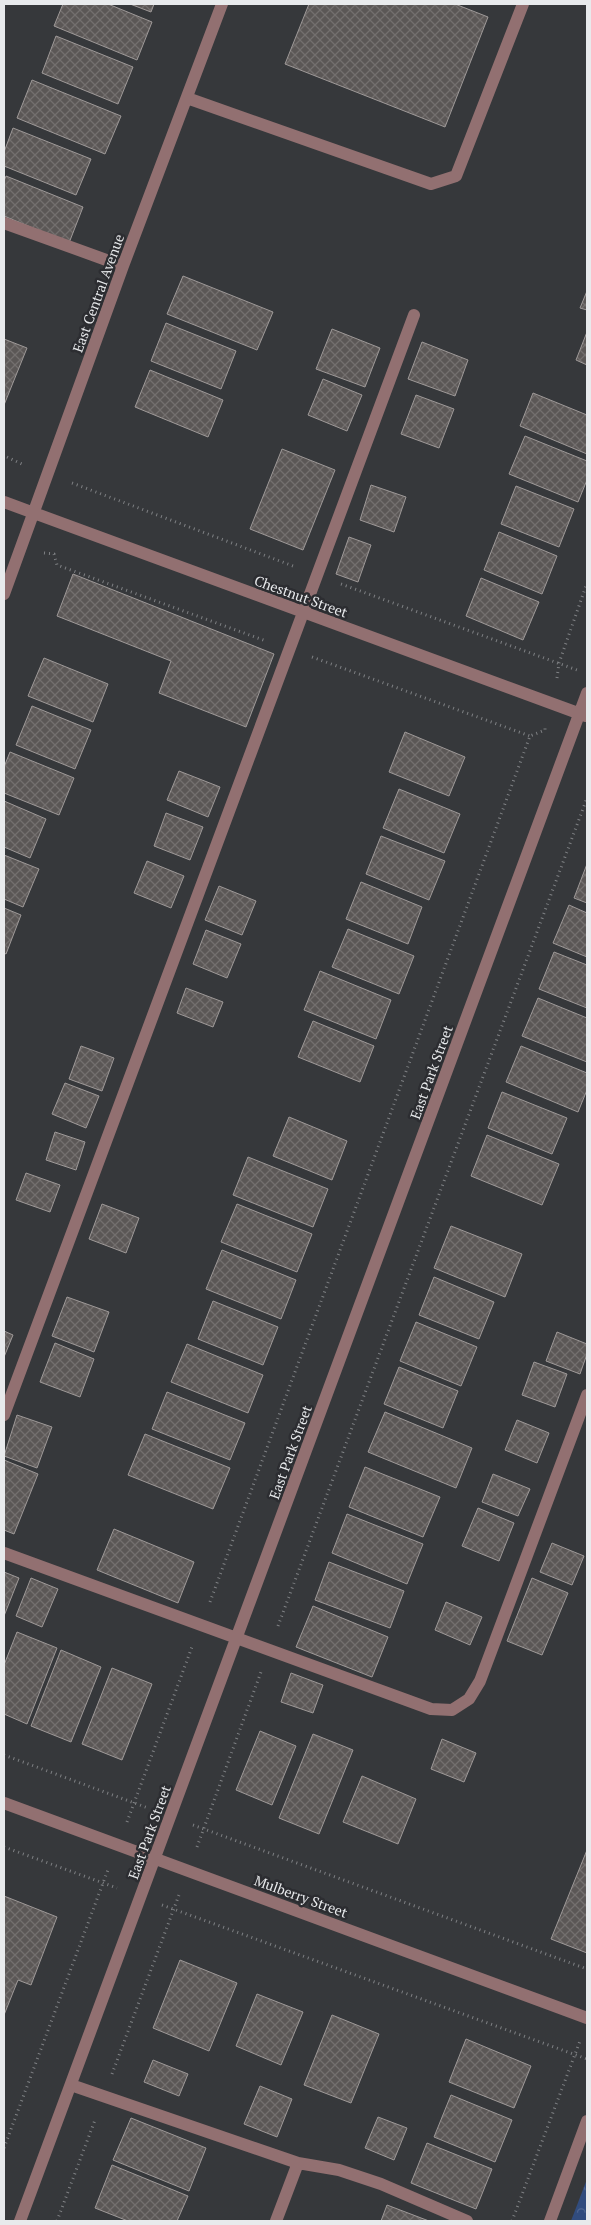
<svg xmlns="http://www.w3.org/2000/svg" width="591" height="2225" font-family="'PT Serif',serif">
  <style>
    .forest { fill: url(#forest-crowns) }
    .building { fill: url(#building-cross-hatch); stroke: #9e9998 }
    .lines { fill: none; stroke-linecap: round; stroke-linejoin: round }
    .path { stroke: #7f8184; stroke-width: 3; stroke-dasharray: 1 4; stroke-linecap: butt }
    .minor { stroke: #927071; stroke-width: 12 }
    .labels { text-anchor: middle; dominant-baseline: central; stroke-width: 5; stroke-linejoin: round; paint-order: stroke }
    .street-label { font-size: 14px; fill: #e8eaec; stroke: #2c2d31 }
  </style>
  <defs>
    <pattern id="forest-crowns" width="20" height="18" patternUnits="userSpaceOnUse" patternTransform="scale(1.25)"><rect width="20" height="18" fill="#314c7e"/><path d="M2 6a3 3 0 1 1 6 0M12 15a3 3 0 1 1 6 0" fill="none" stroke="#4f6690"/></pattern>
    <pattern id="building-cross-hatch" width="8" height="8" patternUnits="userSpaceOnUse" patternTransform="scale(1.25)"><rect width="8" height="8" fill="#5b5756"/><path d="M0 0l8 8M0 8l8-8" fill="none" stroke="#736f6e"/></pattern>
  </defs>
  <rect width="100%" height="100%" fill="#36383b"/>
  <path class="forest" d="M587 2179V2221H571Z"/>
  <path class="building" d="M63 4H108L152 22 137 60 54 26Z
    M130 4H154L151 12Z
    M309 4H455L488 17 445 127 285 64Z
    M56 36 133 67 118 104 42 73Z
    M32 80 121 116 105 154 17 118Z
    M13 128 91 159 76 195 4 166V152Z
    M6 176 83 207 69 243 4 216V181Z
    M183 276 273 312 257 350 167 314Z
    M587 291V310L580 308Z
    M166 323 236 351 221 389 151 361Z
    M332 329 380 348 365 387 316 369Z
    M587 332V365L576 360Z
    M4 339 27 348 4 405Z
    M422 342 468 360 455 396 408 379Z
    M150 370 223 400 208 437 135 407Z
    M323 379 362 395 347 431 308 415Z
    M533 393 587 415V454L520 426Z
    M416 395 454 409 439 448 401 434Z
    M525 436 587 461V480L578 502 509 474Z
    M282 449 335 470 303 550 250 529Z
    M371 485 406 497 394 532 360 520Z
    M516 486 574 509 559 547 501 524Z
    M499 532 557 556 542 594 484 570Z
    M349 537 371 545 358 582 336 574Z
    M73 574 274 654 246 727 159 693 171 661 57 616Z
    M481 578 539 602 523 640 466 616Z
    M44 658 108 684 93 722 28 696Z
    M32 706 91 730 75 769 16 745Z
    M405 732 465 757 449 796 389 772Z
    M10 752 74 778 59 815 4 793V767Z
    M179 771 220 787 208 817 167 800Z
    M399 789 460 814 444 853 383 828Z
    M4 801 46 819 30 858 4 847Z
    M166 813 203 827 190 860 154 846Z
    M381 836 445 861 429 900 366 874Z
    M4 855 39 869 23 907 4 899Z
    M147 861 184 876 171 908 134 893Z
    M587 864V903L574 898Z
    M361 882 422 907 408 944 346 919Z
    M219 886 256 901 242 935 205 920Z
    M569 905 587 913V957L553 943Z
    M4 908 21 915 6 954 4 953Z
    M348 929 414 956 399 994 332 967Z
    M206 930 241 944 227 978 193 964Z
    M554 952 587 965V1008L539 989Z
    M320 971 391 1000 376 1039 304 1010Z
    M186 988 223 1002 213 1027 177 1013Z
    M538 998 587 1018V1062L522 1036Z
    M313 1021 374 1046 360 1082 298 1057Z
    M81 1046 114 1058 102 1091 69 1079Z
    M521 1046 587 1073V1090L578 1112 506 1082Z
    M65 1083 99 1096 86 1128 52 1114Z
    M502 1092 567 1118 552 1154 488 1128Z
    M289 1117 347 1141 332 1180 273 1156Z
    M55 1132 85 1142 76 1170 46 1160Z
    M487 1135 559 1164 542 1205 471 1176Z
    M248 1157 328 1189 313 1227 233 1195Z
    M26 1173 60 1185 50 1212 16 1200Z
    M102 1204 139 1218 126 1253 89 1239Z
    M237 1204 312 1234 297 1272 221 1242Z
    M451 1226 522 1254 505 1297 434 1268Z
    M222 1250 296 1280 281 1319 206 1289Z
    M434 1277 494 1302 479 1339 419 1315Z
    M67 1297 109 1312 94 1352 52 1336Z
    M213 1301 278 1327 263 1365 198 1339Z
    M416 1322 477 1347 461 1386 400 1361Z
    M4 1331 13 1335 4 1357Z
    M557 1332 587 1344V1354L580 1374 546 1361Z
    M55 1343 94 1359 80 1397 40 1382Z
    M187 1344 263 1375 248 1413 171 1382Z
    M534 1362 567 1374 555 1407 522 1395Z
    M399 1367 458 1391 443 1428 384 1404Z
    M167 1392 245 1423 230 1460 152 1429Z
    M385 1412 472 1448 456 1488 368 1452Z
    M17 1415 52 1427 37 1468 4 1456Z
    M517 1420 549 1433 537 1463 505 1450Z
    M145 1434 230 1468 213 1509 128 1475Z
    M4 1460 38 1474 14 1534 4 1530Z
    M365 1467 440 1497 423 1537 349 1507Z
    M493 1474 530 1489 518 1516 482 1502Z
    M478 1508 514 1523 499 1561 462 1546Z
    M347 1514 423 1544 407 1584 332 1553Z
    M114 1529 194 1562 178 1603 97 1570Z
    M552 1543 584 1556 572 1585 540 1572Z
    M329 1562 404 1591 390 1628 315 1600Z
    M4 1572 19 1578 4 1616Z
    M31 1578 58 1589 42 1627 16 1616Z
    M532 1578 568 1593 542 1655 507 1641Z
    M446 1602 482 1617 470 1645 435 1630Z
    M313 1606 388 1637 372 1677 296 1647Z
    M17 1632 57 1648 27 1724 4 1714V1665Z
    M61 1650 101 1667 71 1742 31 1726Z
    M112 1668 152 1684 122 1760 82 1744Z
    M291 1673 323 1685 313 1713 281 1702Z
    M260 1731 296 1746 272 1805 236 1790Z
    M313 1734 353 1750 319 1834 279 1818Z
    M442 1739 476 1753 464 1782 431 1769Z
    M362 1776 416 1799 398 1844 343 1822Z
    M587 1850V1953L551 1939Z
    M4 1896 57 1917 31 1985 18 1980 4 2015Z
    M180 1960 237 1983 209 2051 153 2028Z
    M257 1994 303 2012 281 2065 236 2046Z
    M332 2015 379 2034 351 2103 304 2085Z
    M466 2039 531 2066 514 2108 449 2082Z
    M153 2060 188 2074 179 2096 144 2082Z
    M260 2086 292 2099 277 2137 244 2124Z
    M451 2095 512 2120 495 2162 434 2137Z
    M378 2117 407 2128 394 2160 365 2148Z
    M131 2118 206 2148 189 2191 113 2160Z
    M427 2143 492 2169 476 2209 411 2183Z
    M112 2165 188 2196 177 2221H128L95 2208Z
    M387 2205 429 2221H381Z"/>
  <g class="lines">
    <path class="path" d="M7 457 24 465
      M72 483 293 566
      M44 553 54 554 57 565 266 641
      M341 584 577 670
      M312 657 530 736
      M557 678 559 663 587 583
      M210 1602 530 736 545 730V727
      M278 1626 587 798
      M4 1755 148 1808
      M127 1822 192 1647
      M193 1825 587 1969
      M4 1847 117 1888
      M197 1847 261 1672
      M162 1905 587 2059
      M112 2074 179 1895
      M4 2148 109 1867
      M57 2221 95 2120
      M512 2221 580 2041"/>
    <path class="minor" d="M187 98 431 184 456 176 523 4
      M4 223 123 266
      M4 502 586 716
      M4 594 123 266 222 4
      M4 1415 414 315
      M4 1553 431 1709 452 1710 469 1699 480 1681 587 1395
      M4 1803 587 2018
      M71 2085 298 2163 339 2170 381 2184 467 2221
      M20 2221 587 693
      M276 2221 298 2163
      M550 2221 587 2121"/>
  </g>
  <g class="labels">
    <g class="street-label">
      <text transform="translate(98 293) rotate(-70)">East Central Avenue</text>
      <text transform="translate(301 596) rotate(20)">Chestnut Street</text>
      <text transform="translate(431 1072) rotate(-70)">East Park Street</text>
      <text transform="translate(290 1452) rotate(-70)">East Park Street</text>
      <text transform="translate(149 1832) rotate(-70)">East Park Street</text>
      <text transform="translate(301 1896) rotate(20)">Mulberry Street</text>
    </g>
  </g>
  <rect width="591" height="2225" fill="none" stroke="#e8eaec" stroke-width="10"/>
</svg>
